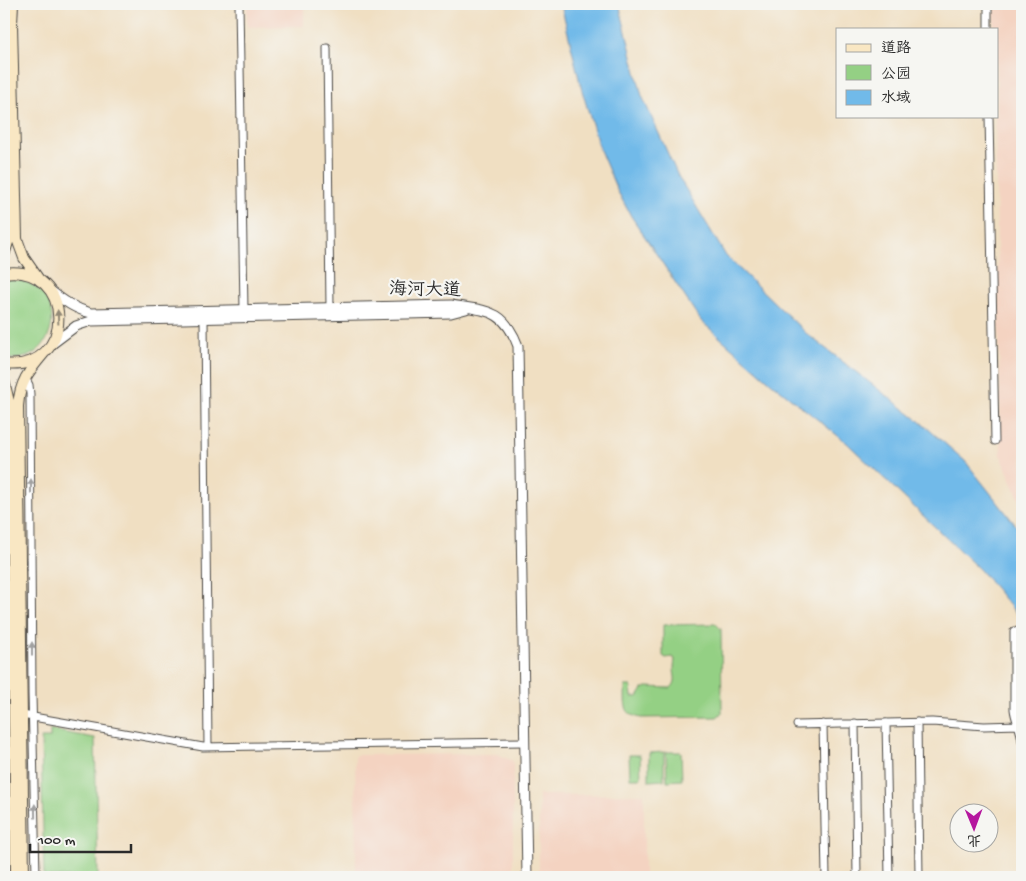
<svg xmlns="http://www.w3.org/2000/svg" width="1026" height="881" font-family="'Gochi Hand','LXGW WenKai TC',sans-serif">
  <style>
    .built { fill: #f4d3c1 }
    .green { fill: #94d084; stroke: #607e58 }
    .water { fill: #71bae9; stroke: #4e728a }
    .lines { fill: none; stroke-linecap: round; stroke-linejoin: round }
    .minor-casing { stroke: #494642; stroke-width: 9 }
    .tertiary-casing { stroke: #494642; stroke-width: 11 }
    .secondary-casing { stroke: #494642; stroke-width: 12 }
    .minor { stroke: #fff; stroke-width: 7 }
    .tertiary { stroke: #fff; stroke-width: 9 }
    .secondary { stroke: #f9e7c3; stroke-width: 10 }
    .oneway { fill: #928977 }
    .oneway2 { fill: #a0a0a0 }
    .labels { text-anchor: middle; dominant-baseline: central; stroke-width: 4.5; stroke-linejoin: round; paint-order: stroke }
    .street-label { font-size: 18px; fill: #2b2b2b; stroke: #f6f6f2 }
  </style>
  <rect width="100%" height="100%" fill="#f6f6f2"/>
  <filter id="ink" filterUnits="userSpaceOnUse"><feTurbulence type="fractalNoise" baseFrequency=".02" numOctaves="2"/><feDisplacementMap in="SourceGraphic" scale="10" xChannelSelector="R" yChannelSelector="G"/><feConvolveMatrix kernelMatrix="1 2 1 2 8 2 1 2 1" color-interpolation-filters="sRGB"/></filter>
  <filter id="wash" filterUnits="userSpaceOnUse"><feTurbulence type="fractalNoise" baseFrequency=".0096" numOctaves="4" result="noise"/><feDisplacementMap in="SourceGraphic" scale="20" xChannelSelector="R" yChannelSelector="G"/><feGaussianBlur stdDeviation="1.12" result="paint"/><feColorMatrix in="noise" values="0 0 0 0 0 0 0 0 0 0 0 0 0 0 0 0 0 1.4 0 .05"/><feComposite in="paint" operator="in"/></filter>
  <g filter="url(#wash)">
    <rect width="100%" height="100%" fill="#f0dfc2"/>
    <path class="built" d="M247 4H304V26L247 27Z
      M993 4H1022V506L1001 456 995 116H997V29H994Z
      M497 754 513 761V877H356L355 755Z
      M644 794V877H539V795Z"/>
    <path class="green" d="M12 279C72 284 60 368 4 358V280Z
      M716 624 721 629 722 713 717 717 641 718C621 714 626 702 625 686H631L632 697H638L643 689 647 687 671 688C678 681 674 677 674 668 674 665 675 662 675 659L672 657 666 658 663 656V625Z
      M50 730 95 738 98 877H44L41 738H50Z
      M664 752V780L649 781V753Z
      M666 752H681L682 780 667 781Z
      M629 755H640L641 778H630Z"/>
    <path class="water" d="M561 4H619L642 96 678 176 726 256 807 334 918 420 965 461 1022 533V620L980 570 847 443 773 384 701 321 631 216 617 190 600 150 581 87Z"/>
  </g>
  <g filter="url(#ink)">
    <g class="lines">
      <g class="minor-casing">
        <path id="minor" d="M239 4 244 310
          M988 4V29
          M327 48 330 308
          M989 116 995 441
          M204 319 208 747
          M25 377 29 385 30 394 32 695 36 877
          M1014 631V709C1015 720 1021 729 1022 741
          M22 715 203 747 524 742
          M917 722 919 877
          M855 723 857 877
          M886 723 889 877
          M823 724 826 877
          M797 725 932 722 984 726 1019 725
          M4 756 5 877"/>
      </g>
      <g class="tertiary-casing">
        <path id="tertiary" d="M51 291C64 301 75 309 91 313L451 305C486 311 504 308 518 346L527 877
          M52 344 76 326 91 321 451 313 466 309"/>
      </g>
      <g class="secondary-casing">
        <path id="secondary" d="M13 4 12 24 17 239 24 258 40 281
          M4 17 9 239 4 255
          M4 273C76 263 77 373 4 364
          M4 381 10 406 16 877
          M24 877 18 406C20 381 29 371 45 352"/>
      </g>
      <use href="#minor" class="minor"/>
      <use href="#tertiary" class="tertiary"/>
      <use href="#secondary" class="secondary"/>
    </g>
    <defs><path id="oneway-solid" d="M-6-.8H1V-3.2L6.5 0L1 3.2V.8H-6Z" transform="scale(1.25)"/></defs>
    <use class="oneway" href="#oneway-solid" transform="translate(58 317) rotate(-93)"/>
    <g class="oneway2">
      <use href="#oneway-solid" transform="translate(31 486) rotate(-90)"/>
      <use href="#oneway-solid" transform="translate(32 649) rotate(-90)"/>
      <use href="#oneway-solid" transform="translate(35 811) rotate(-91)"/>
    </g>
  </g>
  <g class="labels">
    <g class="street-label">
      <text transform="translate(425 291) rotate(1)">海河大道</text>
    </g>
  </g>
  <rect width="1026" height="881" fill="none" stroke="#f6f6f2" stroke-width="20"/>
  <rect x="836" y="28" width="162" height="90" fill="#f6f6f2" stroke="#a5a5a2"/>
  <rect x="846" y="44" width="25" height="8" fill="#f9e7c3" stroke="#a5a5a2"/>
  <text x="881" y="52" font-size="15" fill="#2b2b2b">道路</text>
  <rect x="846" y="65" width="25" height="15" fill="#94d084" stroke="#a5a5a2"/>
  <text x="881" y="78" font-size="15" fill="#2b2b2b">公园</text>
  <rect x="846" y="90" width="25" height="15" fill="#71bae9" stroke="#a5a5a2"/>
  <text x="881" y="102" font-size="15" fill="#2b2b2b">水域</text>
  <g transform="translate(974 828) rotate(179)"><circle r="24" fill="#f6f6f2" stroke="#a5a5a2"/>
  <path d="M0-4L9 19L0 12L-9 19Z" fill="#b5179e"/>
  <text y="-8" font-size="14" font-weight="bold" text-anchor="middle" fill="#2b2b2b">北</text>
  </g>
  <path d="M30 844v8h101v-8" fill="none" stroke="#2b2b2b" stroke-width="2.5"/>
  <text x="38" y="844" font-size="15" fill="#2b2b2b" stroke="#f6f6f2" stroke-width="4" paint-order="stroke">100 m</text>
</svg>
